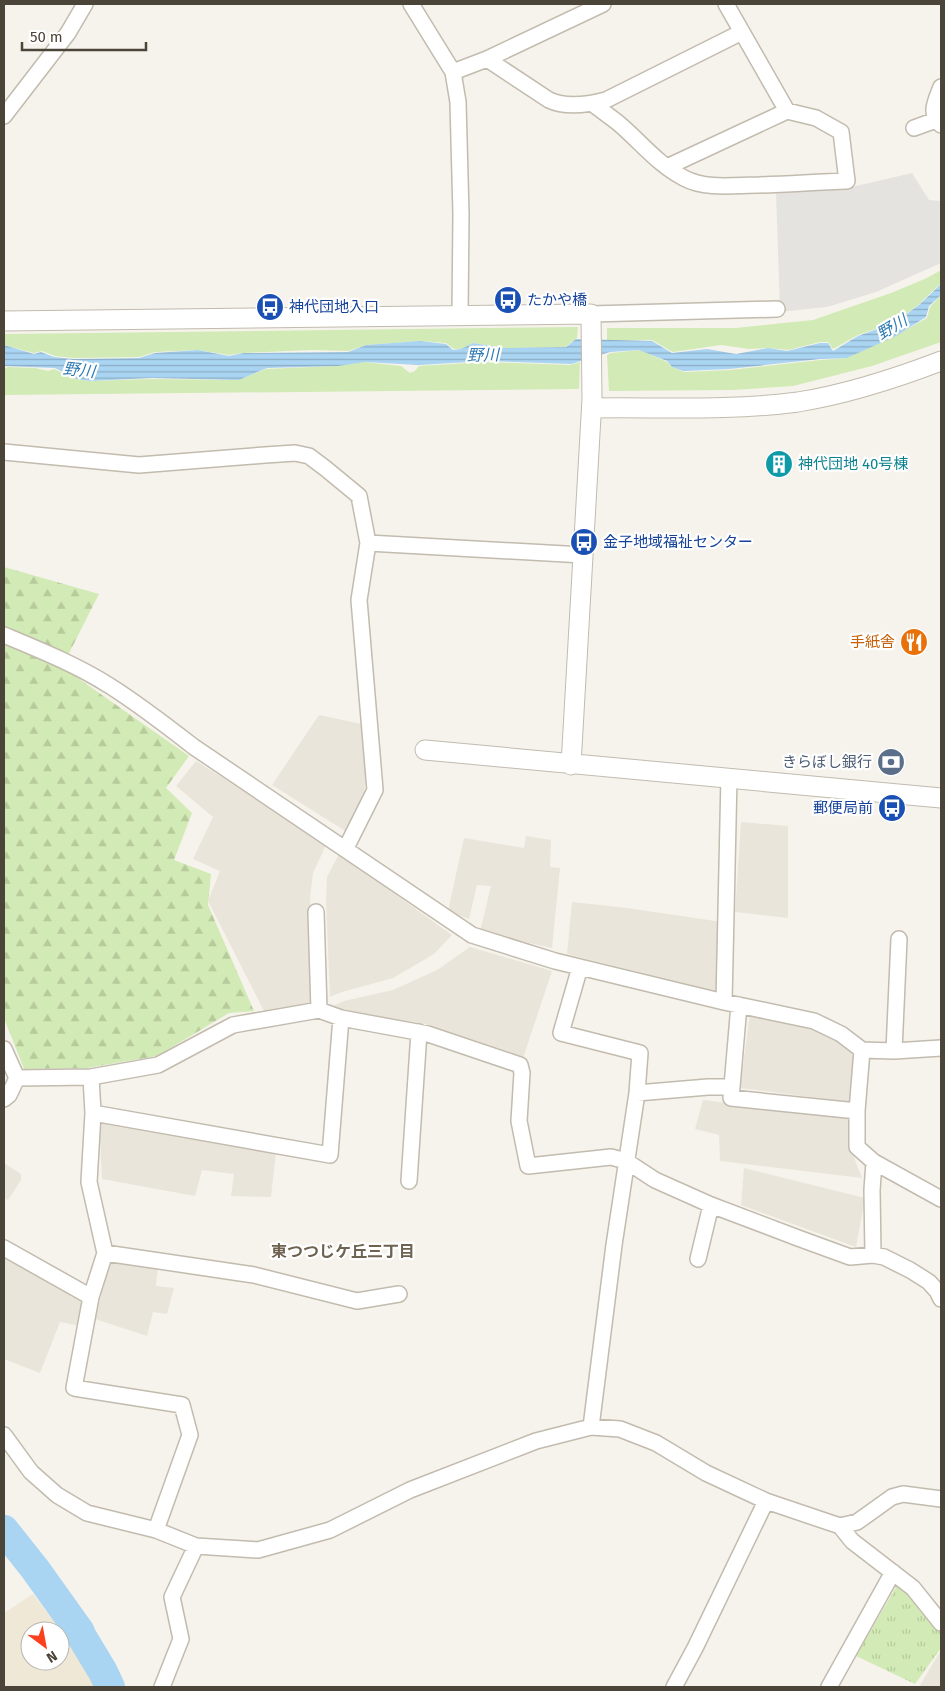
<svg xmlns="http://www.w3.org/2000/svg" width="945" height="1691" font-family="'Fira Sans','Noto Sans JP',sans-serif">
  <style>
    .residential { fill: #eae5da }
    .education { fill: #efe8d6; fill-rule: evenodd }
    .grass { fill: #d2eab5 }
    .forest { fill: url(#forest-firs) }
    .park { fill: url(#park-tufts) }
    .parking { fill: #e5e3e0 }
    .water { fill: url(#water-rules) }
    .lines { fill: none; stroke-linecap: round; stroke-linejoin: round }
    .river { stroke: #a9d4f2; stroke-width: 30 }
    .minor-casing { stroke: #c2bbae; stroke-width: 18 }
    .tertiary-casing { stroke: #c2bbae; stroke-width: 21 }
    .minor { stroke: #fff; stroke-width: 15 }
    .tertiary { stroke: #fff; stroke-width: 19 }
    .labels { text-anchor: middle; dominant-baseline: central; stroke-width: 4.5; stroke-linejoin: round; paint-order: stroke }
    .transit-label { font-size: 15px; fill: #164399; stroke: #fff; text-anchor: start }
    .culture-label { font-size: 15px; fill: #0d838f; stroke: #fff; text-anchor: start }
    .food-label { font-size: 15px; fill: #c56008; stroke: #fff; text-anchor: end }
    .service-label { font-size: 15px; fill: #4e5e75; stroke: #fff; text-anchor: end }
    .water-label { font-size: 16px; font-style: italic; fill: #2e7ab2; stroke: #fff }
    .neighbourhood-label { font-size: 16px; font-weight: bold; fill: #6e6250; stroke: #fff }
  </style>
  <defs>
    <pattern id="forest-firs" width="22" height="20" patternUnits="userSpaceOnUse" patternTransform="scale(1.25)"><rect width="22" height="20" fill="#d2eab5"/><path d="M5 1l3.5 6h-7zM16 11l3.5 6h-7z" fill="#b6ca9c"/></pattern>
    <pattern id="park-tufts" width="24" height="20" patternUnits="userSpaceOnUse" patternTransform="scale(1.25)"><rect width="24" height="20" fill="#d2eab5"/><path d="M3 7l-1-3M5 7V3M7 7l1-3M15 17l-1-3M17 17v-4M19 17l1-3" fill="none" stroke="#b6ca9c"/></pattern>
    <pattern id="water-rules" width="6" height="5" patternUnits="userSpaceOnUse" patternTransform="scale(1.25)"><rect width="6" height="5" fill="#a9d4f2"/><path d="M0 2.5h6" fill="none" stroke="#8caec5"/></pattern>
  </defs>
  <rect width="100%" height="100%" fill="#f6f3ec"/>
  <path class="residential" d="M319 715 366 725 367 752 364 798 350 834 272 785Z
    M196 761 327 843 313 873 310 898 317 999 305 1006 264 1011 208 901 220 871 193 859 213 817 176 786Z
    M741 822 788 826V918L735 912Z
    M526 836 551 840 550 867 560 868 552 948 480 932 491 886 477 885 469 919 448 911 464 838 524 848Z
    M339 854 452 935 434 954 393 978 342 992 330 997 326 900 327 877Z
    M572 902 627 908 722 922 724 993 567 954Z
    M470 947 552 971 523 1058 425 1024 329 1008 344 1001 393 990 437 970Z
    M750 1014 814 1029 848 1043 856 1054 850 1102 740 1088Z
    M703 1100 848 1118 850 1147 862 1178 720 1161 719 1135 695 1129Z
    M99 1118 276 1152 271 1197 231 1196 234 1174 202 1170 195 1196 102 1179Z
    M4 1163 21 1174V1180L8 1200 4 1198Z
    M744 1168 865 1198 856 1247 741 1205Z
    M4 1256 85 1302 80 1326 60 1322 40 1373 4 1359Z
    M110 1261 158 1267 156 1286 174 1288 167 1314 153 1312 147 1336 95 1319Z
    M941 1650V1687H919Z"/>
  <path class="education" d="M33 1594 74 1648 94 1687H4V1613ZM30 1631H60V1661H30Z"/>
  <path class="grass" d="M941 270V283L919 304 896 322 858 335 833 349 828 342H820L788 350 769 348 749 349 721 345 673 352 652 340H607V328H736L813 320 891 293 927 278Z
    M941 295V342L872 366 793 386 733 390 609 391 607 355 611 353 640 350 667 362 672 367 684 372 730 370 820 360 847 358 895 336 927 318 930 307Z
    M578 327 577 338 565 347 504 348 473 343 462 349H454L446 343 420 341 366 345 348 351 312 350 244 353 229 355 198 350 155 352 139 357 74 358 55 356 42 351 34 353 4 345V334Z
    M364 362 401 366 410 373 415 371 419 366 484 362 570 365 580 362 579 389 4 395V369L8 367 35 368 48 371 54 369 76 379 89 381 151 379 239 380 266 369 336 366Z"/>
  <path class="forest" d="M4 567 99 594 62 667 189 756 166 788 192 813 174 860 211 874 208 905 254 1011 229 1013 157 1056 87 1068 24 1069 4 1018Z"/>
  <path class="park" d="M899 1582 941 1632V1648L915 1684 856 1656Z"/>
  <path class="parking" d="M912 173 929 200 941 201V263L876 292 827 307 780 312 776 191 843 189Z"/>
  <path class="water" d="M941 284V295L929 306 926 317 896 336 847 358 820 359 729 369 683 371 672 367 667 361 639 350 610 352 571 364 486 361 418 365 365 362 338 366 267 368 239 380 152 378 90 381 77 379 55 368 4 366V345L34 354 41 352 54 357 74 359 139 358 155 353 198 350 229 356 244 353 348 352 366 345 420 341 446 344 453 350 461 349 473 343 503 348 566 347 576 339 652 341 672 353 707 349 736 354 768 348 787 351 820 343H828L833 351 858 336 896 322 920 304Z"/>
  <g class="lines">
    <path class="river" d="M4 1530 35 1569 80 1632H79L103 1672 110 1687"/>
    <g class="minor-casing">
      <path id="minor" d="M411 4 453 72 458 102 461 214 460 315
        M726 4 787 111
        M487 59 549 100C566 108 587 105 606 100L742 32
        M453 72 487 59 603 4
        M941 87C936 100 928 114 941 125
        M593 104C601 110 609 116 617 122 640 141 657 164 684 178 706 190 736 185 759 185 789 184 818 182 847 181L841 132 816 118 787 111 667 167
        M4 116 68 33 85 4
        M914 128 936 120
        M591 314 777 309
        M4 452 139 465 265 455 295 453 309 456 325 468 359 496 368 543
        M4 635C40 650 77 665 110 686 140 705 167 726 194 747L472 935 555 961 724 1002 814 1021 841 1034 862 1050 894 1051 941 1048
        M346 848 375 790 359 600 368 543 583 555
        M580 967 561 1033 640 1053 637 1093 614 1245 591 1427
        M724 1002 729 777
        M739 1005 731 1098 857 1111
        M319 1010 341 1018 428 1034 520 1065 522 1073 519 1121 528 1166 611 1157 626 1161 655 1180 711 1205 798 1238 850 1257 873 1255 884 1257 910 1270 929 1282 937 1291 941 1299
        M4 1049 17 1078
        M862 1050 857 1111V1147L874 1162 941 1199
        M894 1051 899 939
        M91 1077 93 1113 89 1182 105 1253 91 1297 74 1388 182 1405 190 1435 156 1530
        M17 1078 91 1077 158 1065 233 1025 319 1010 316 912
        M637 1093 708 1087H732
        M4 1099 9 1095 17 1078
        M93 1113 330 1155 341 1018
        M409 1181 419 1032
        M4 1248 91 1297
        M105 1253 254 1275 357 1301 399 1294
        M873 1255 872 1190 874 1162
        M698 1259 711 1205
        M4 1435 31 1472 57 1495 87 1513 156 1530 196 1546 258 1550 330 1530 410 1490 536 1441 591 1427 620 1429 656 1443 706 1473 766 1501 840 1526 852 1541 913 1588 941 1623
        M840 1526 857 1522 892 1497 903 1494 941 1499
        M162 1687 181 1639 172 1597 196 1546
        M674 1687 695 1648 766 1501
        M829 1687 893 1572"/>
    </g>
    <g class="tertiary-casing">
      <path id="tertiary" d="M4 321 591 314 592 399 571 765
        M592 408C660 407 730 411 798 402 848 394 894 379 941 361
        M425 750 941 798"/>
    </g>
    <use href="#minor" class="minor"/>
    <use href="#tertiary" class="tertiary"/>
  </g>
  <defs>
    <g id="bus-disc" transform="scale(1.4375)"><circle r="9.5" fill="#1a4fb4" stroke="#fff"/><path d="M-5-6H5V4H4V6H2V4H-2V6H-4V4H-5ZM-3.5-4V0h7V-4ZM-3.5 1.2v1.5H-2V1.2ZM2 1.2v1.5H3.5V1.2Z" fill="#fff"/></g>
    <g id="building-disc" transform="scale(1.4375)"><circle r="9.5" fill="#0f9aa8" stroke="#fff"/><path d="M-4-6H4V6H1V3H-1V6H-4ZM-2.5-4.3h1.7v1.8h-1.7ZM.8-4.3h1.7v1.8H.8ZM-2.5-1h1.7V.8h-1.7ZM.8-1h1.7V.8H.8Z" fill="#fff"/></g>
    <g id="restaurant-disc" transform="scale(1.4375)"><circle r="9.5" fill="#e8710a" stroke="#fff"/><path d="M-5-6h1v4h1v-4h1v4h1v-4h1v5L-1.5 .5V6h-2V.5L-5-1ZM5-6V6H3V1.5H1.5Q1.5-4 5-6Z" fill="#fff"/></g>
    <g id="bank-disc" transform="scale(1.4375)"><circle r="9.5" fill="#5c6f8a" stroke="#fff"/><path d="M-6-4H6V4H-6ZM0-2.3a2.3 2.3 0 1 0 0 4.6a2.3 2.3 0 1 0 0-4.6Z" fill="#fff"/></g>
  </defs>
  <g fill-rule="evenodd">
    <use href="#bus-disc" x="508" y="300"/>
    <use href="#bus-disc" x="270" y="307"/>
    <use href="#building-disc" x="779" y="464"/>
    <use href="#bus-disc" x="584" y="542"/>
    <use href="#restaurant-disc" x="914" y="642"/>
    <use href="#bank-disc" x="891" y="762"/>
    <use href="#bus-disc" x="892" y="808"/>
  </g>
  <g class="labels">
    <g class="transit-label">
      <text x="527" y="300">たかや橋</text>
      <text x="289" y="307">神代団地入口</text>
      <text x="603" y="542">金子地域福祉センター</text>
      <text x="873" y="808" text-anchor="end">郵便局前</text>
    </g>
    <g class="culture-label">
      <text x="798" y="464">神代団地 40号棟</text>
    </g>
    <g class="food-label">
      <text x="895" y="642">手紙舎</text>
    </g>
    <g class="service-label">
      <text x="872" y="762">きらぼし銀行</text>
    </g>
    <g class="water-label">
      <text transform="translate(892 327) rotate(-31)">野川</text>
      <text transform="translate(483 355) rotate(-1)">野川</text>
      <text transform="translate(79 370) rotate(6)">野川</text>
    </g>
    <g class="neighbourhood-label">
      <text x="343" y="1251">東つつじケ丘三丁目</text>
    </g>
  </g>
  <rect width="945" height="1691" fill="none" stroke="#4b4439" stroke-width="10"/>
  <g transform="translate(45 1646) rotate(148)"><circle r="24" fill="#ffffff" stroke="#b7b4b0"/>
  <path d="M0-4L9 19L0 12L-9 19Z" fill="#fc3f1d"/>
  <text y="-8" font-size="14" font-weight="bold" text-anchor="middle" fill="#4b4439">N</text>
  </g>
  <path d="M22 42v8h124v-8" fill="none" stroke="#4b4439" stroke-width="2.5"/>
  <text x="30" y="42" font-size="15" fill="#4b4439" stroke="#ffffff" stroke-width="4" paint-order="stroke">50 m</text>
</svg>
